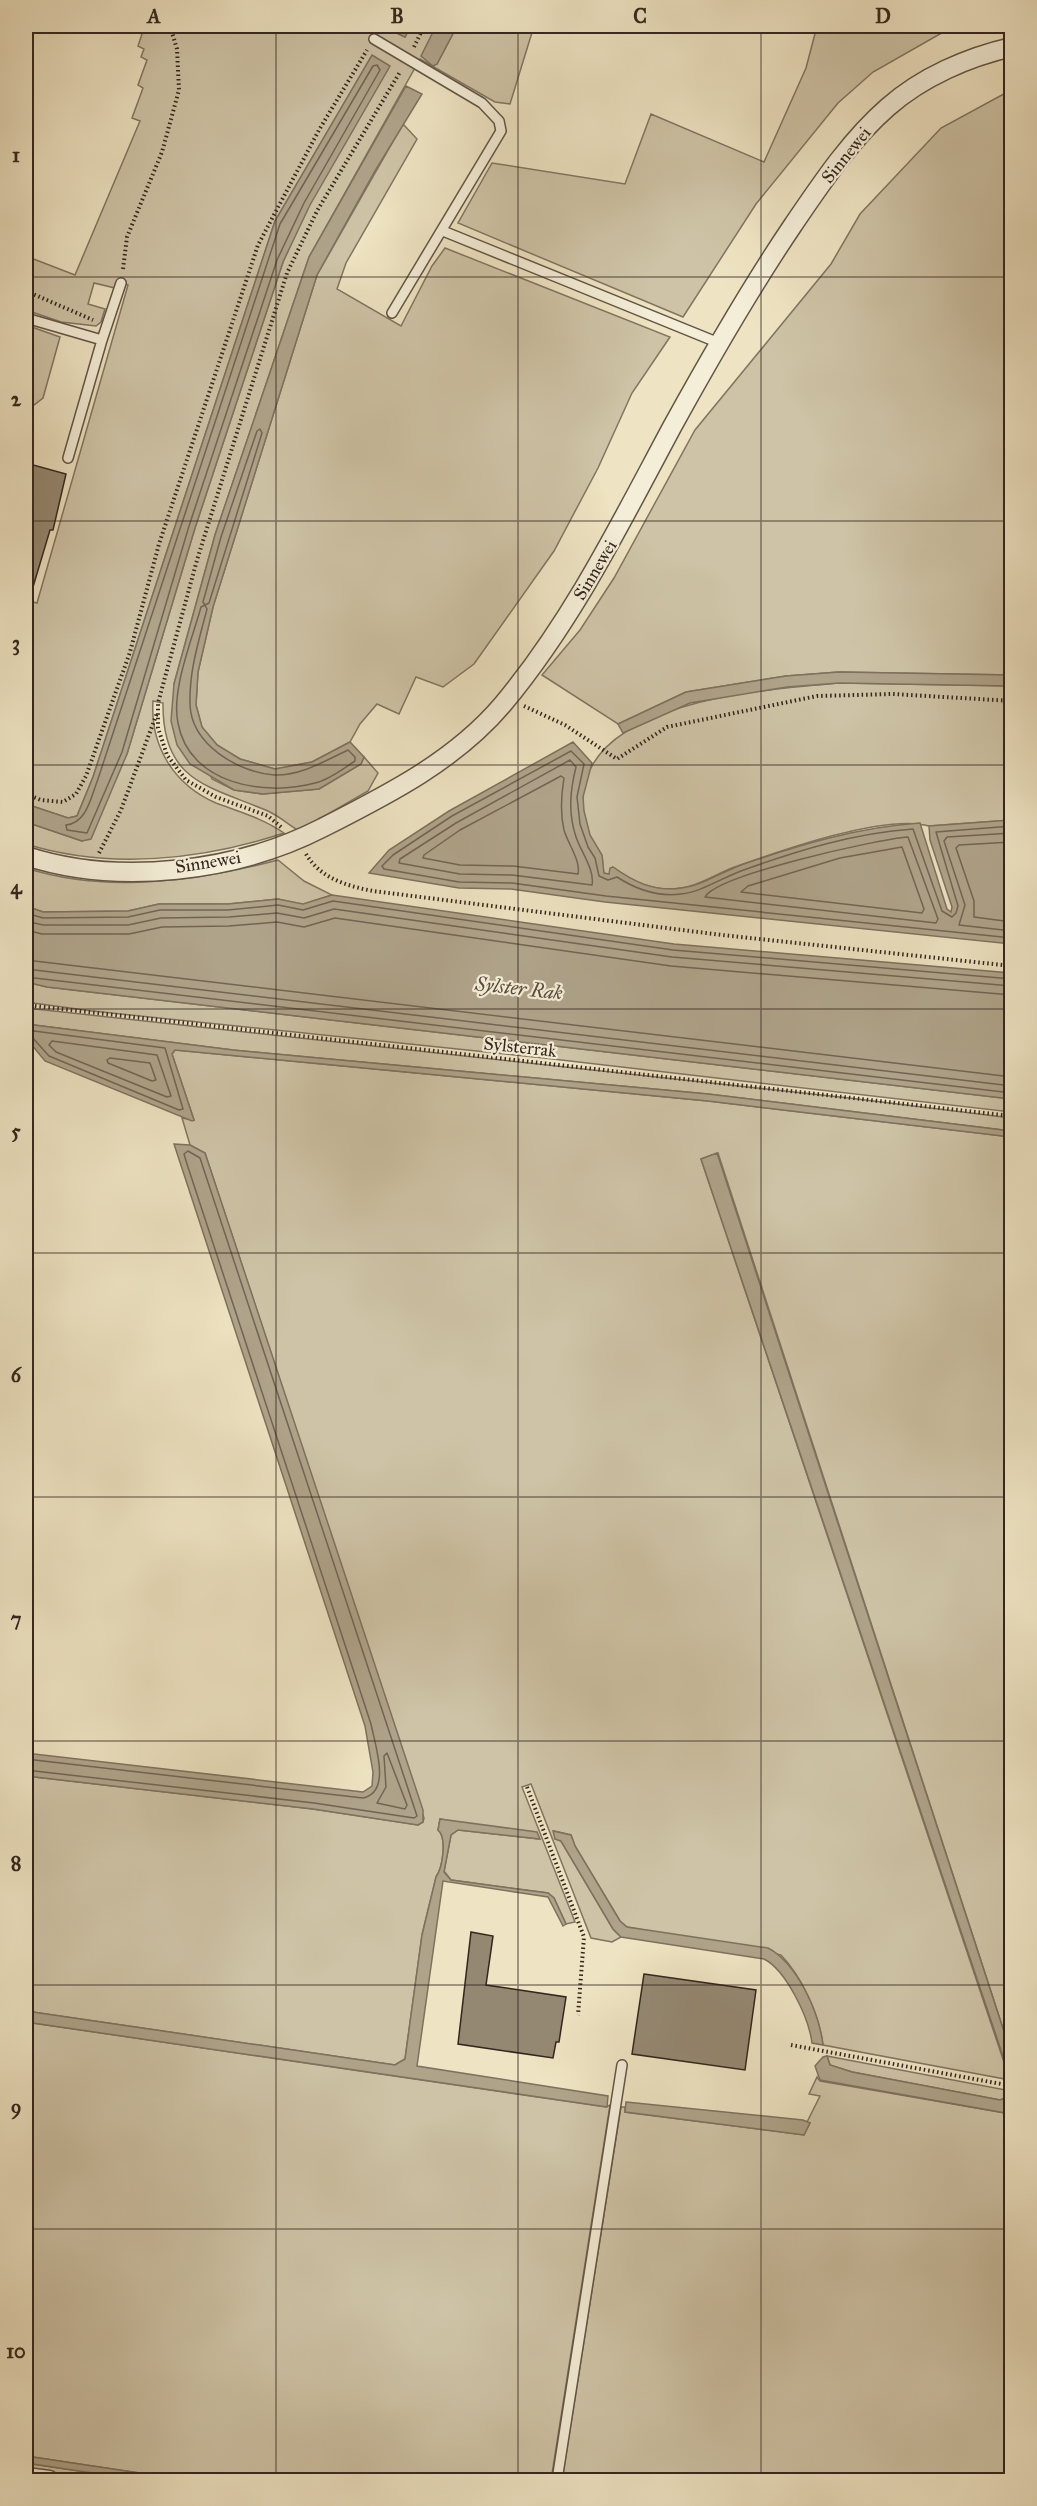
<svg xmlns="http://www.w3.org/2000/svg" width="1037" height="2506" font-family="'IM FELL Great Primer',serif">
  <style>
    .green { fill: #cec3a6; stroke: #817462; stroke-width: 1.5 }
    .water { fill: #afa38a; stroke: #7e715e; stroke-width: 1.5 }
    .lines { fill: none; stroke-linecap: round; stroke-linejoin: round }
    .shore { stroke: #726454; stroke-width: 1.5 }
    .building { fill: #958873; stroke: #34261d; stroke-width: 1.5 }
    .service-casing { stroke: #625546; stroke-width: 12 }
    .minor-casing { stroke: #625546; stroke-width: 21 }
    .path { stroke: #34261d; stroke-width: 4; stroke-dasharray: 1.5 3; stroke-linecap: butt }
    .service { stroke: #f4edd7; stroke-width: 9 }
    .minor { stroke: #f4edd7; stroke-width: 18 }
    .grid { fill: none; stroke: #34261d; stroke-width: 1.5; stroke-opacity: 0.55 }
    .labels { text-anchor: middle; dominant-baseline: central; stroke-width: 4.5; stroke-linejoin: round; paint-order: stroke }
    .street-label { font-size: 18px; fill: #34261d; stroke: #f4edd7 }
    .water-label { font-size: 20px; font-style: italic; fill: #594c3e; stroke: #f4edd7 }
    .neatline { fill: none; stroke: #34261d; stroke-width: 2 }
    .grid-label { font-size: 20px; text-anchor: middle; font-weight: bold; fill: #34261d }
  </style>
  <rect width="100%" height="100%" fill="#eee3c2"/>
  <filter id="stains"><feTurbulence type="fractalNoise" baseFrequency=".00333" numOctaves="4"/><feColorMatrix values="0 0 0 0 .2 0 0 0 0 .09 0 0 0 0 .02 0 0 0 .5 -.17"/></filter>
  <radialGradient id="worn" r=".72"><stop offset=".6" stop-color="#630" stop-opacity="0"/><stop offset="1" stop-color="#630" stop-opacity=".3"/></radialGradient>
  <path class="green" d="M129 26H390L388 29 405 37 411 26H436L422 56 437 64 457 26H534L510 104 495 102 420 59 309 257 215 535 174 684 212 779 234 790 262 794 319 789 361 764 364 757 378 773 368 791 299 831C289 825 279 816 268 811 209 786 162 782 163 703L153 701C150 746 174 785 216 803 240 812 262 818 284 833 202 860 109 870 26 844V822L82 841 127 754 195 528 283 262 372 56 275 221 93 777 77 816 68 818 26 804V600L37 603 128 285 117 281 115 288 94 283 88 304 105 309 101 322 96 326 61 322 26 310V256L75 275 140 121 132 118 143 88 138 85 147 60 141 57 144 49 138 46 142 34 128 28Z
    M817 26H954L873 72 838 103 756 204 683 317 458 223 492 163 625 184 651 114 764 162 806 68Z
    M1011 90V675L839 672 786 676 686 692 618 724 542 675 580 630 614 578 695 430 831 264 860 214 941 128Z
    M403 124 417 139 346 263 337 289 401 326 432 266 445 248 670 337 632 393 598 468 554 551 474 664 443 687 416 677 399 714 377 704 360 724 350 742 312 762 275 769 240 759 217 745 202 727 196 705 198 672 213 607 317 275Z
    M26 325 60 337 43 398 29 409 26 419Z
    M839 683 1011 686V820L929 826C885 813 777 852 732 868 716 874 699 886 681 888 654 892 634 882 613 867L609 875 604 874C602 868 603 861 602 856 601 853 595 848 594 845 586 832 582 811 583 796 590 700 767 689 839 683Z
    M278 860 304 881 332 895 313 901 406 933 278 899 228 904H159L128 911 43 912 26 906V868C107 894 197 881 278 860Z
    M26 982 47 987 1011 1099V1112L544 1058 92 1011 26 1002Z
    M26 1008 849 1098 1011 1118V1131L708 1094 233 1050 26 1024Z
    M175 1050 708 1101 1011 1137V2053L718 1153 701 1159 1010 2080 823 2045C819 2014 802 1977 781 1955L627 1927 620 1921 575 1846 571 1835 554 1831 555 1839 561 1841 613 1929 621 1937 612 1942 591 1938 531 1784 522 1787 575 1922 566 1924 554 1898 548 1893 451 1880 444 1871 451 1835 458 1830 539 1839 440 1819 438 1830C447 1838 443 1867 436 1877L422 1935 405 2059 395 2065 26 2011V1776L313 1809 418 1825 423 1822 424 1818 205 1153 190 1145 182 1118 194 1120 172 1054Z
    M26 2022 606 2107 610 2105 551 2480H186L26 2456Z
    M827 2056 1011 2091 1008 2097 1000 2100 852 2072 830 2065Z
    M817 2077 820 2081 1011 2114V2480H562L621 2107H625V2112L804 2135 810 2123 807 2122 820 2096 809 2094Z
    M26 2463 139 2480H83L26 2472Z"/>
  <path class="water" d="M390 26H411L405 37 388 29Z
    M436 26H457L437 64 433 66 421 56Z
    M372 55 390 66 310 205 283 262 195 528 127 754 91 839 82 841 26 822V804L68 818 77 816 93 777 275 221Z
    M406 86 422 94 375 171 317 275 213 607 198 672 196 705 202 727 217 745 240 759 275 769 312 762 350 742 364 757 361 764 319 789 263 794 234 790 190 764 177 745 171 721 174 684 215 535 309 257Z
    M839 672 1011 675V686L839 683 787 687 690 703 623 733 618 724 686 692 786 676Z
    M573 742 592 763 583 797 584 811 590 835 602 855 604 873 609 874 610 868 613 867C634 882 654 892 681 888 701 886 722 872 741 865 799 845 858 827 920 823L947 909 951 912 952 907 930 840 929 826 1011 820V944L605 902 511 889 459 888 369 873 389 850 449 811Z
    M332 895 674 944 1011 973V1099L47 987 26 982V906L43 912 128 911 159 904H228L278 899 303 904Z
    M26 1024 233 1050 708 1094 1011 1131V1137L708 1101 175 1050 172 1054 194 1120 192 1121 45 1061 26 1038Z
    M174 1144 190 1145 205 1153 423 1810V1822L418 1825 313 1809 26 1776V1753L363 1792 372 1786 373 1772 365 1726Z
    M717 1153 1011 2053V2080L701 1159Z
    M440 1819 537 1832 540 1839 458 1830 451 1835 444 1872 451 1880 548 1893 554 1898 566 1924 563 1926 548 1897 443 1881 417 2066 608 2096 607 2107 26 2022V2011L395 2065 405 2059 422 1935 436 1877C443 1867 447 1837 438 1830Z
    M553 1831 571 1835 575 1846 620 1921 627 1927 768 1948C797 1963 819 2012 823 2045L812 2043C809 2018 786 1970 764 1959L621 1937 613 1929 561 1841 555 1839Z
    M827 2056 830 2065 852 2072 1000 2100 1008 2097 1011 2091V2114L820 2080 815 2066 823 2057Z
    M626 2102 803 2120 810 2123 804 2135 625 2112Z
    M26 2456 186 2480H139L26 2463Z"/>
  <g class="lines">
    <path class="shore" d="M377 65 380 70 304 203 277 260 189 526 122 752 87 833 67 830 66 825C87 823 91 797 98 779L280 224 373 66Z
      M260 429 262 433 209 603 205 605 203 602 221 537 257 431Z
      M205 605 207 609C199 640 189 671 190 704 191 744 237 772 274 775 300 776 325 761 348 750L355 757V761C344 768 329 780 315 783 264 797 189 784 178 723 171 690 192 640 201 607Z
      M570 760 576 767C570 791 568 813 576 837 581 852 595 870 592 885L512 875 460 874 399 863 400 859 456 823Z
      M561 776 564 778C561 796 560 813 564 830 568 844 581 861 578 874L513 866 460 865 423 858 424 855 460 830Z
      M1012 826 936 832 958 906 956 913 952 917 942 911 913 829C854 833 796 851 741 871 722 878 701 892 681 894 657 897 637 890 617 877L608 880 599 876 595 858 588 847 580 824 577 797 584 764 571 751 452 816 393 855 382 866 384 869 459 882 512 883 606 896 1012 938
      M1012 833 947 837 944 841 965 905 959 925 1012 931
      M908 837 938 919 936 923 705 897C717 875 878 839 908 837Z
      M1012 842 959 845 956 848 974 901V917L1012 922
      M902 847 924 909 922 913 741 892 748 886 840 858Z
      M26 913 43 918 128 917 160 910H228L278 905 303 910 333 901 673 950 1012 979
      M26 921 43 925H128L161 918 229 917 277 913 304 918 334 909 672 957 1012 986
      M26 930 42 934H129L162 927 229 926 277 922 304 927 335 918 671 966 1012 995
      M26 960 1012 1077
      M26 969 1012 1086
      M26 977 1012 1093
      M34 1031 165 1048 183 1109 179 1110 49 1056 31 1036Z
      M52 1041 157 1055 171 1096 167 1097 56 1052 49 1045Z
      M110 1058 150 1063 156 1080 152 1081 108 1063 107 1060Z
      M387 1753 407 1805 405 1809 377 1803 386 1787 384 1756Z
      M26 1759 363 1798C392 1792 375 1745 371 1724L187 1164 184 1154 188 1151 200 1158 417 1816 414 1818 314 1803 26 1770"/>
  </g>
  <path class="building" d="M26 463 66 474 53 530H50L30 597 26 596Z
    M471 1932 493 1936 486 1985 566 1997 559 2042H556L553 2058 458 2044Z
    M644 1974 756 1990 745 2070 632 2054Z"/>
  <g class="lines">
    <g class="service-casing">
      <path id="service" d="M374 39 482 103 499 121 501 131 392 313
        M443 231 719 343
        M26 318 102 340 68 458
        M102 340 121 283
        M557 2480 622 2065"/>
    </g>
    <g class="minor-casing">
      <path id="minor" d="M26 856C118 886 236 872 322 828 387 795 455 761 503 704 573 620 621 522 672 427 710 358 749 290 793 225 821 184 850 140 888 107 922 77 968 57 1012 47
        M26 2477 49 2480"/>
    </g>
    <path class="path" d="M414 47 424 26
      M123 269 127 237 162 152 179 90 177 49 170 26
      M26 291 93 320
      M524 706 565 725 617 759 667 727 817 696 893 694 1012 701
      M26 794 41 800 63 802 76 794 86 776 130 652 159 544 258 245 319 130 367 50
      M281 827 268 816 216 797 186 780 167 755 158 728V703L197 560 287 273 317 211 400 72
      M99 853 121 810 157 713
      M306 854C320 878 347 886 373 891L722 935 1012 966
      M26 1005 1012 1116
      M527 1787 584 1937 578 2015
      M791 2045 1012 2086"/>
    <use href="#service" class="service"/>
    <use href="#minor" class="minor"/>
  </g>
  <path class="grid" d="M276 26V2480M518 26V2480M761 26V2480M26 277H1012M26 521H1012M26 765H1012M26 1009H1012M26 1253H1012M26 1497H1012M26 1741H1012M26 1985H1012M26 2229H1012"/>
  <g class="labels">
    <g class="street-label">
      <text transform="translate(846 155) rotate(-51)">Sinnewei</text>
      <text transform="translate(595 570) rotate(-59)">Sinnewei</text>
      <text transform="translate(208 862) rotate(-9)">Sinnewei</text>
      <text transform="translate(520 1047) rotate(6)">Sylsterrak</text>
    </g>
    <g class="water-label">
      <text transform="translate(519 988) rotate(6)">Sylster Rak</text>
    </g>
  </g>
  <rect width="1037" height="2506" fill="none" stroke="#eee3c2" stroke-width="66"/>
  <rect x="33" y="33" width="971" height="2440" class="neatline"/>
  <g class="grid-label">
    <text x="154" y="23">A</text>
    <text x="397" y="23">B</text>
    <text x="640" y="23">C</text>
    <text x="883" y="23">D</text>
    <text x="16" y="162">1</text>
    <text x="16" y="406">2</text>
    <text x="16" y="650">3</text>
    <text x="16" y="894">4</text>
    <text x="16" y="1138">5</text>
    <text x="16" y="1382">6</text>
    <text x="16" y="1626">7</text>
    <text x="16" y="1870">8</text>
    <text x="16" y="2114">9</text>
    <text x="16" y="2358">10</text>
  </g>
  <rect width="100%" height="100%" filter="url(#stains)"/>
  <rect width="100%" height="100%" fill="url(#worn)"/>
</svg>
